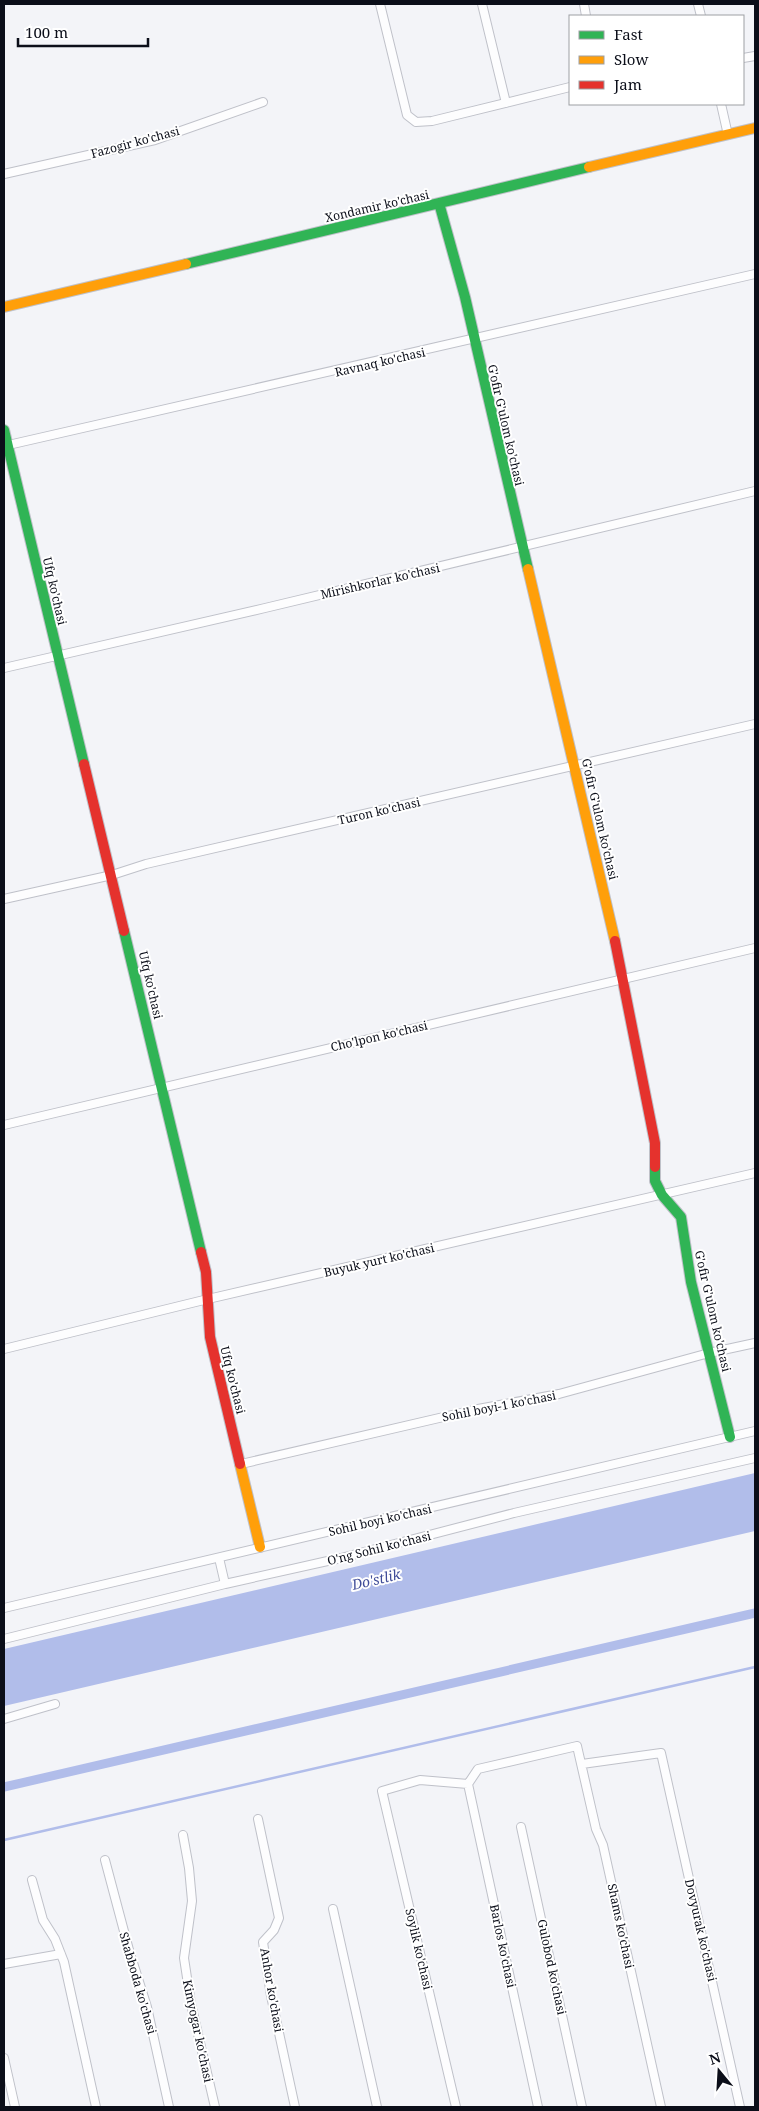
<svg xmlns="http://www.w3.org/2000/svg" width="759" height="2111" font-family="'Noto Serif',serif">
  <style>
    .water { fill: #b1bdea }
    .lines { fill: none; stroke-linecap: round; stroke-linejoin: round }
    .stream { stroke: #b1bdea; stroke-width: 2.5 }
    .canal { stroke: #b1bdea; stroke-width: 9 }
    .street-casing { stroke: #bfc1c9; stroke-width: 10 }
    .fast-casing { stroke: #bfc1c9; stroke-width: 12 }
    .slow-casing { stroke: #bfc1c9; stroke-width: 12 }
    .jam-casing { stroke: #bfc1c9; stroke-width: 12 }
    .street { stroke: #fdfdfe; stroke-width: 8 }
    .fast { stroke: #30b455; stroke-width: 10 }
    .slow { stroke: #ff9f0a; stroke-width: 10 }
    .jam { stroke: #e5322d; stroke-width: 10 }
    .labels { text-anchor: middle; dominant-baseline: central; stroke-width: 4; stroke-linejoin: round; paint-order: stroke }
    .street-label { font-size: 12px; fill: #0b0e19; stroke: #fff }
    .water-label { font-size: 14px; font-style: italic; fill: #3f4c98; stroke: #fff }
  </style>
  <rect width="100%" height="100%" fill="#f3f4f8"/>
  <path class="water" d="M755 1473V1531L4 1706V1649Z"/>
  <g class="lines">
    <path class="stream" d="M4 1840 755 1667"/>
    <path class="canal" d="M4 1787 755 1613"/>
    <g class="street-casing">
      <path id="street" d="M380 4 407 115 416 122 432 121 570 87
        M482 4 506 103
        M584 4 586 16
        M698 4 701 16
        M743 58 755 56
        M721 104 728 135
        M4 174 155 140 263 102
        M4 446 755 274
        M4 668 265 608 755 491
        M4 899 112 875 146 864 755 724
        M4 1125 755 948
        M4 1349 208 1299 755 1173
        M241 1464 478 1409 559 1394 709 1353 755 1343
        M219 1558 225 1584
        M4 1608 755 1431
        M4 1639 225 1584 341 1558 514 1513 755 1458
        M4 1719 55 1704
        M582 1764 661 1753 740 2107
        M468 1784 538 2107
        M258 1819 279 1918 274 1930 263 1942 271 1996 295 2107
        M521 1827 582 2107
        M183 1835 189 1868 192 1901 184 1958 191 2004 215 2107
        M105 1860 129 1950 147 2007 169 2107
        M32 1880 43 1920 55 1939 64 1962 96 2107
        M333 1909 377 2107
        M4 1964 61 1954
        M4 2058 15 2107
        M456 2107 382 1791 420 1780 468 1784 478 1769 577 1746 596 1829 603 1845 661 2107"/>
    </g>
    <g class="fast-casing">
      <path id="fast" d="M439 203 465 297 528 569
        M186 264 589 167
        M4 430 84 764
        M124 931 201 1252
        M655 1167V1181L662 1195 681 1217 691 1282 730 1437"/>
    </g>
    <g class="slow-casing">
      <path id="slow" d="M589 167 755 128
        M4 307 186 264
        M528 569 615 941
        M240 1464 260 1547"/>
    </g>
    <g class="jam-casing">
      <path id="jam" d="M84 764 124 931
        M615 941 655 1143V1167
        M201 1252 206 1272 210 1337 240 1464"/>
    </g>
    <use href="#street" class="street"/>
    <use href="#fast" class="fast"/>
    <use href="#slow" class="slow"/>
    <use href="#jam" class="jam"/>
  </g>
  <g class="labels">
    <g class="street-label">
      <text transform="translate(135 142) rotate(-15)">Fazogir ko'chasi</text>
      <text transform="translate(377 206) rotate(-13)">Xondamir ko'chasi</text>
      <text transform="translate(380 362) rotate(-13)">Ravnaq ko'chasi</text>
      <text transform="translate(506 425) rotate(77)">G'ofir G'ulom ko'chasi</text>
      <text transform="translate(380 581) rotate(-13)">Mirishkorlar ko'chasi</text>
      <text transform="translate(55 591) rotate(77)">Ufq ko'chasi</text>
      <text transform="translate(379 811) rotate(-13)">Turon ko'chasi</text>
      <text transform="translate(600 819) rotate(77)">G'ofir G'ulom ko'chasi</text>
      <text transform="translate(151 985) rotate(77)">Ufq ko'chasi</text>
      <text transform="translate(379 1036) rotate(-13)">Cho'lpon ko'chasi</text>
      <text transform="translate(379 1260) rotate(-13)">Buyuk yurt ko'chasi</text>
      <text transform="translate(713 1311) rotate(77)">G'ofir G'ulom ko'chasi</text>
      <text transform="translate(233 1380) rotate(76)">Ufq ko'chasi</text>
      <text transform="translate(499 1406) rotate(-11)">Sohil boyi-1 ko'chasi</text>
      <text transform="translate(380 1520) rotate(-13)">Sohil boyi ko'chasi</text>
      <text transform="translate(379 1548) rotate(-14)">O'ng Sohil ko'chasi</text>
      <text transform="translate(621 1926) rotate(78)">Shams ko'chasi</text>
      <text transform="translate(701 1930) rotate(77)">Dovyurak ko'chasi</text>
      <text transform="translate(503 1946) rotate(78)">Barlos ko'chasi</text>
      <text transform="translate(419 1949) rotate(77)">Soylik ko'chasi</text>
      <text transform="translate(552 1967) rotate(78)">Gulobod ko'chasi</text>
      <text transform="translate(138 1983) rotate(74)">Shabboda ko'chasi</text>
      <text transform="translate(272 1990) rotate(80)">Anhor ko'chasi</text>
      <text transform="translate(198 2031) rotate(78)">Kimyogar ko'chasi</text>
    </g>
    <g class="water-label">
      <text transform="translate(376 1579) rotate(-13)">Do'stlik</text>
    </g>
  </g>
  <rect width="759" height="2111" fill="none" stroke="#0b0e19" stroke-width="10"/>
  <rect x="569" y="15" width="175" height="90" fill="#ffffff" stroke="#9d9fa3"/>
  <rect x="579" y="31" width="25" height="8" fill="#30b455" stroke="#9d9fa3"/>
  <text x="614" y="40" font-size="15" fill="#0b0e19">Fast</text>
  <rect x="579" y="56" width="25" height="8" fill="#ff9f0a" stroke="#9d9fa3"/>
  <text x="614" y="65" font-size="15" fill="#0b0e19">Slow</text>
  <rect x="579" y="81" width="25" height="8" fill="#e5322d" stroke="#9d9fa3"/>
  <text x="614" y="90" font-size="15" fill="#0b0e19">Jam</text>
  <g transform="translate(719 2071) rotate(342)" stroke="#ffffff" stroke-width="4" paint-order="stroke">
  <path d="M0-4L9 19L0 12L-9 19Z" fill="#0b0e19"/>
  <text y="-8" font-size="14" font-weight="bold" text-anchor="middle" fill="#0b0e19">N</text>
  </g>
  <path d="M18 38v8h130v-8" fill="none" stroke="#0b0e19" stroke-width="2.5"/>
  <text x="25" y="38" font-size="15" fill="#0b0e19" stroke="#ffffff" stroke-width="4" paint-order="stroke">100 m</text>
</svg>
